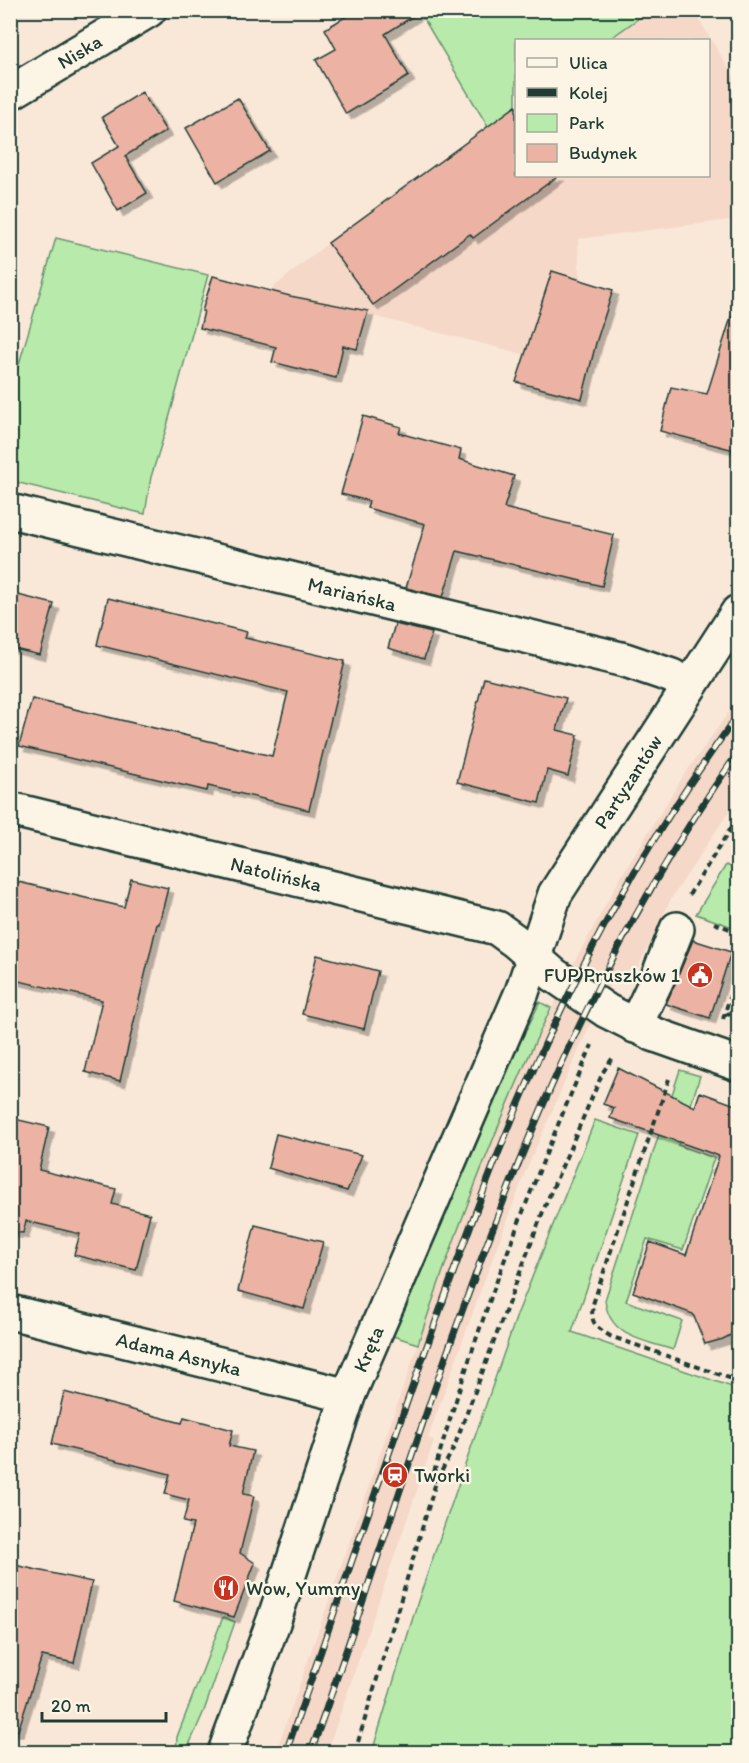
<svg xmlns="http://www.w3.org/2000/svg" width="749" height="1763" font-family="Itim,sans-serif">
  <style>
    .built { fill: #f5d8c8 }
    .green { fill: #b7eaab; stroke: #6b9470; stroke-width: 1.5 }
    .building { fill: #ecb3a4; stroke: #1f3d34; stroke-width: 1.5; filter: url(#shadow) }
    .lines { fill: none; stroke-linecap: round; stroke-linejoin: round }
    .minor-casing { stroke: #1f3d34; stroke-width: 38 }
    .path { stroke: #1f3d34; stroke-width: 4; stroke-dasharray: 6 4.5; stroke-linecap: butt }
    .minor { stroke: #fcf5e5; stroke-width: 33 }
    .rail-casing { stroke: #1f3d34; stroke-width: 7 }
    .rail { stroke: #fcf5e5; stroke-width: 4.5; stroke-dasharray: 14; stroke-linecap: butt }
    .labels { text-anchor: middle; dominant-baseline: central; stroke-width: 5; stroke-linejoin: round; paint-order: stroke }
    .street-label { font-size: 20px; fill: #1f3d34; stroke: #fcf5e5 }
    .poi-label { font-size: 20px; fill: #1f3d34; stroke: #fcf5e5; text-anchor: start }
  </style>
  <defs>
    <filter id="shadow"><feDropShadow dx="5.5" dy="5.5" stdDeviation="0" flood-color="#0004"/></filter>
  </defs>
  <rect width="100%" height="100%" fill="#f9e8d8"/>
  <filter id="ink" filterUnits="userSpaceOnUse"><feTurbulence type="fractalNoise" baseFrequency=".0167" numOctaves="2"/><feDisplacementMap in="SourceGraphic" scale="12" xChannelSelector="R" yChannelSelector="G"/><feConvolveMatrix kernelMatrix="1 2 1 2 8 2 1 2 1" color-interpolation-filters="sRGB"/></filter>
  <g filter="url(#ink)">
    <path class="built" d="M649 11H694L738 84V219L578 239 580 281 554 362 270 290 328 243 516 106V176H708V40H608Z
      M738 699V798L671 899 632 980 614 976 589 1027 525 1173 483 1284 428 1438 434 1441 327 1752H276L459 1227 495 1133 524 1065 577 957 622 875 684 775Z"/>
    <path class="green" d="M419 11H649L608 40H516V106L488 127Z
      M56 238 208 275 167 426 151 477 145 514 11 481V391Z
      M726 865 738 870V929L696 914Z
      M540 1002 551 1008C499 1117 456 1229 418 1344L393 1336 511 1061Z
      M680 1070 700 1076 678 1145 714 1158 683 1250 647 1239 626 1301 682 1321 673 1350C643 1340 609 1337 605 1300Z
      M595 1120 639 1135 572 1332 738 1389V1752H372L418 1601 517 1315Z
      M223 1617 235 1622 204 1711 186 1752H176L177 1737Z"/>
    <path class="building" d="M357 10H423L385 34 409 76 346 114 316 60 336 49 325 29Z
      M142 92 166 131 125 156 147 193 118 211 91 163 119 146 102 117Z
      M238 98 270 151 217 182 186 128Z
      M516 106V176H558L473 238 470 234 373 305 328 243Z
      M552 271 613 290 596 343 582 399 516 382Z
      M213 276 290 296 368 311 357 349 343 346 336 378 272 362 276 347 200 328 204 311H202Z
      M731 317 738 318V451L660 431 671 387 707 394Z
      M363 416 401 427 399 433 461 450 459 459 514 476 504 508 614 535 602 586 457 551 443 597 406 588 425 524 367 508 369 501 341 494Z
      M10 593 54 604 40 655 10 648Z
      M108 598 247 632 245 638 345 661 309 810 208 786 207 791 19 746 32 699 272 756 288 692 97 645Z
      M395 624 432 633 424 659 388 648Z
      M484 678 566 698 557 730 578 735 568 776 547 770 539 803 457 782Z
      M131 879 168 888 159 924H157L120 1081 85 1072 102 1000 10 979V880L124 907Z
      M693 940 731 952 710 1018 666 1004Z
      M317 955 378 971 364 1029 302 1014Z
      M618 1068 695 1107 700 1092 738 1106V1331L723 1339 705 1344 693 1314 633 1292 650 1242 686 1255 719 1156 610 1118 614 1108 603 1104Z
      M10 1118 49 1127 39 1170 116 1189 112 1204 150 1214 136 1270 74 1255 80 1234 26 1221 23 1233 10 1232Z
      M276 1134 362 1155 347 1191 268 1168Z
      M255 1225 323 1242 304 1309 238 1291Z
      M64 1392 182 1423 184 1417 233 1430 229 1446 253 1451 243 1494 254 1496 240 1553 255 1563 234 1617 174 1601 193 1524 183 1522 189 1500 165 1494 170 1474 52 1444Z
      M10 1564 92 1582 74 1663 42 1656 18 1731 10 1730Z"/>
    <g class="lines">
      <g class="minor-casing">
        <g id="minor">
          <path id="s1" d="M10 93 149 10"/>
          <path id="s2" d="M10 511 625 660 672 676 689 687"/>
          <path id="s3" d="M10 809 497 928 515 941 554 975 607 1011 653 1034 738 1064"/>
          <path d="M635 1026 658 977 677 929"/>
          <path id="s4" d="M10 1312 348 1396"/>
          <path id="s5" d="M225 1752 274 1620 348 1396 522 992 555 894 738 612"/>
        </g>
      </g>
      <path class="path" d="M689 895 738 817
        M714 923 738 932
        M725 1015 738 1010
        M723 1019 738 971
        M669 1079 593 1304C590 1324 595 1326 610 1336L738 1381
        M436 1482 433 1476C475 1329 531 1185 592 1045
        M355 1752 436 1482 454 1447 547 1201 603 1072 614 1056"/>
      <use href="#minor" class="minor"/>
      <g class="rail-casing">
        <path id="rail" d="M286 1752C336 1609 384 1464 436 1321 476 1208 518 1095 572 988 619 892 675 801 738 715
          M311 1752C432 1412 524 1051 738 753"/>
      </g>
      <use href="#rail" class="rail"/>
    </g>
  </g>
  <defs>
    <g id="civic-disc" transform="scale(1.35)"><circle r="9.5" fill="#c8321e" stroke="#fcf5e5"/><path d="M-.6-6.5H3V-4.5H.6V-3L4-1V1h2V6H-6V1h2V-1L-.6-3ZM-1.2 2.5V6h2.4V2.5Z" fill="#fff"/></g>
    <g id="station-disc" transform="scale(1.35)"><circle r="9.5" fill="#c8321e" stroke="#fcf5e5"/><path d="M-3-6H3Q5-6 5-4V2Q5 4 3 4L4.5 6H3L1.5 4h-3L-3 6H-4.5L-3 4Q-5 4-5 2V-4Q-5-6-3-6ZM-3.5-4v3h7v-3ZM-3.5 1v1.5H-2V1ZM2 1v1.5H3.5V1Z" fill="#fff"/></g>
    <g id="restaurant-disc" transform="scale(1.35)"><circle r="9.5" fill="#c8321e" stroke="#fcf5e5"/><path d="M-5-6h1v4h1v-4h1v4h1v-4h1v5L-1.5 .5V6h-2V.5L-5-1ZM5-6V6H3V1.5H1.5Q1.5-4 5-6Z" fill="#fff"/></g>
  </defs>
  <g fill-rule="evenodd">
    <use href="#civic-disc" x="700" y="975"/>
    <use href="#station-disc" x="395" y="1475"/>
    <use href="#restaurant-disc" x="226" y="1588"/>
  </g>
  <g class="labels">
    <g class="street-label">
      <text stroke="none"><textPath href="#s1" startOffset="81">Niska</textPath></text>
      <text stroke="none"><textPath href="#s2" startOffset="352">Mariańska</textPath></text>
      <text stroke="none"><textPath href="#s5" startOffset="1054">Partyzantów</textPath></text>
      <text stroke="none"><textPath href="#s3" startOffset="274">Natolińska</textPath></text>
      <text stroke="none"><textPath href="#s5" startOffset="428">Kręta</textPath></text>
      <text stroke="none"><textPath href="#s4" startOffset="174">Adama Asnyka</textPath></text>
    </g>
    <g class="poi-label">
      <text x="680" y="975" text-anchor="end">FUP Pruszków 1</text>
      <text x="414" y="1475">Tworki</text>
      <text x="246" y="1588">Wow, Yummy</text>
    </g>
  </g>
  <rect width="749" height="1763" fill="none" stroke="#fcf5e5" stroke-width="36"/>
  <rect x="18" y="18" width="713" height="1727" fill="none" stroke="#1f3d34" stroke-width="2" filter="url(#ink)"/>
  <rect x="515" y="39" width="195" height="138" fill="#fcf5e5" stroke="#a4ab9e" stroke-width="1.5"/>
  <rect x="527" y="58" width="30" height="9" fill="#fcf5e5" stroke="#a4ab9e" stroke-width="1.5"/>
  <text x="569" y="69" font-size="18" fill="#1f3d34">Ulica</text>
  <rect x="527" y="88" width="30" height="9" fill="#1f3d34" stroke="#a4ab9e" stroke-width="1.5"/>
  <text x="569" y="99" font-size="18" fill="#1f3d34">Kolej</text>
  <rect x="527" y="114" width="30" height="18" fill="#b7eaab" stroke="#a4ab9e" stroke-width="1.5"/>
  <text x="569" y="129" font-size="18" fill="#1f3d34">Park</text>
  <rect x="527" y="144" width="30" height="18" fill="#ecb3a4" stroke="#a4ab9e" stroke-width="1.5"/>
  <text x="569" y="159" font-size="18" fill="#1f3d34">Budynek</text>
  <path d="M42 1712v9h124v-9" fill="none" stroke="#1f3d34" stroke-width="3"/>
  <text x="51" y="1712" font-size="18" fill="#1f3d34" stroke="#fcf5e5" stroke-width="4.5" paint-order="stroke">20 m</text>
</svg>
